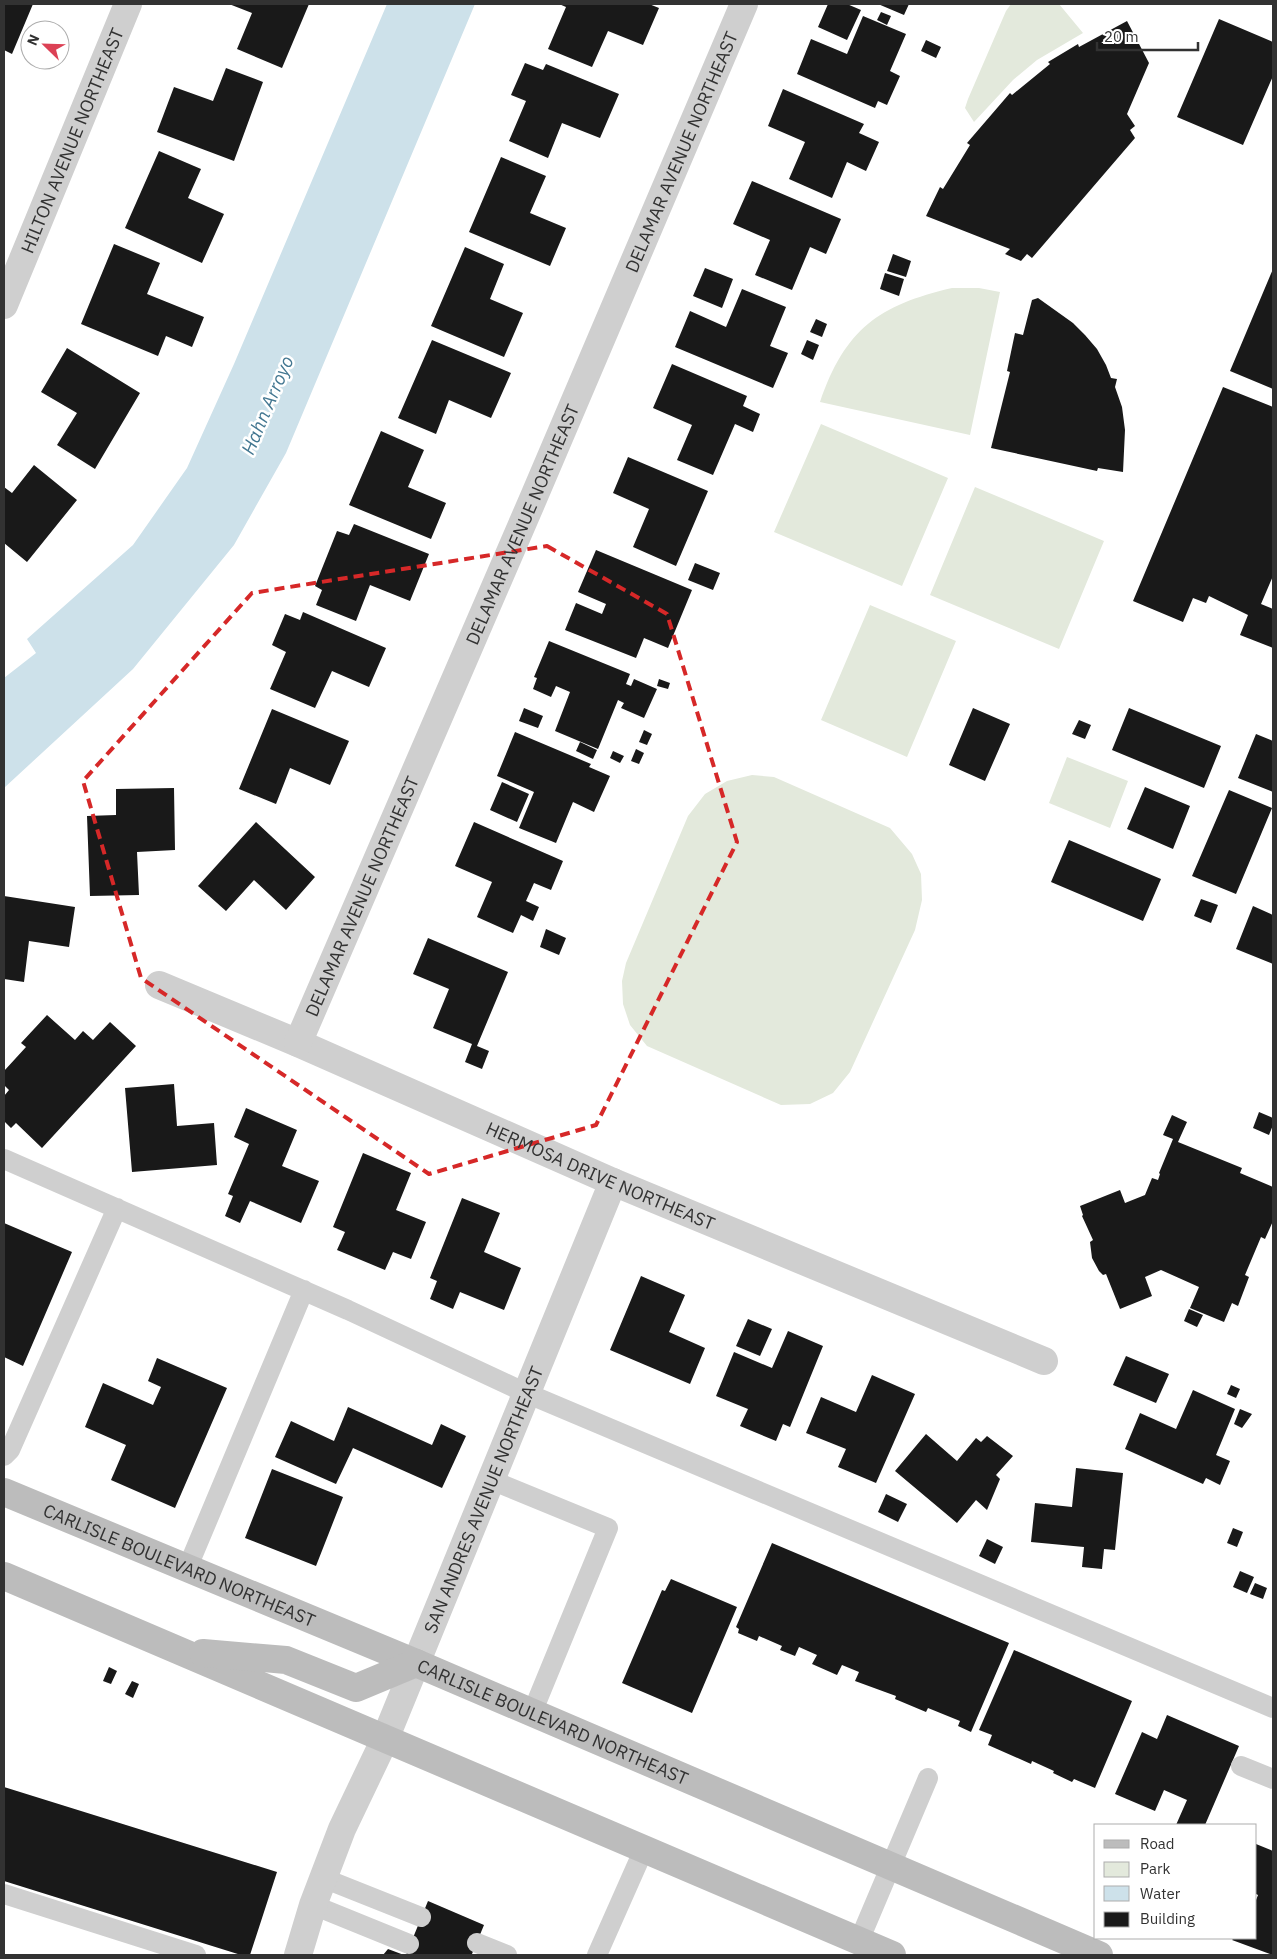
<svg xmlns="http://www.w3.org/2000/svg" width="1277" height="1959" font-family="'IBM Plex Sans',sans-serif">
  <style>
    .green { fill: #e3e9dc }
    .water { fill: #cde1ea }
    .building { fill: #191919 }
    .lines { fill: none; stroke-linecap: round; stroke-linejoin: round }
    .service { stroke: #cfcfcf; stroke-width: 20 }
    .minor { stroke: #cfcfcf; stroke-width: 28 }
    .secondary { stroke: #bcbcbc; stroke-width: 28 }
    .marked { fill: none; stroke: #d62828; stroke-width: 4; stroke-dasharray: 10 6; stroke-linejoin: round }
    .labels { text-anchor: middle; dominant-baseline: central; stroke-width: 5; stroke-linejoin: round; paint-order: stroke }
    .street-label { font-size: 18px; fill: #323232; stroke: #fff }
    .water-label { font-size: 19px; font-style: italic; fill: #437791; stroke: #fff }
  </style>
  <rect width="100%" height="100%" fill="#fff"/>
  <path class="green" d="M1011 4H1059L1083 33 1037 60 1013 80 974 122 965 108 968 99 1006 11Z
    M952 288H979L1000 292 970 435 820 402C845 329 879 305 952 288Z
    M821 424 948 478 902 586 774 532Z
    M975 487 1104 541 1059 649 930 595Z
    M870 605 956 641 907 757 821 720Z
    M1067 757 1128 781 1110 828 1049 803Z
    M752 775 774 777 890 828 912 854 921 874 922 900 915 930 850 1072 833 1093 810 1104 781 1105 647 1046 630 1025 623 1004 622 981 626 963 688 816 705 794 727 781Z"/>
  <path class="water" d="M387 4H475L286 453 234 545 133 669 4 788V678L36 653 27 639 133 545 187 468 234 364Z"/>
  <path class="building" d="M4 4H33L12 54 4 50Z
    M229 4H309L282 68 237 49 252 13Z
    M559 4H649L659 8 643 45 608 31 592 67 548 49 566 7Z
    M828 4H847L861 10 847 40 818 27Z
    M878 4H909L904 15Z
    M881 12 891 16 887 25 877 20Z
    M863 16 906 34 890 71 900 76 887 105 878 101 875 108 797 74 811 39 847 54Z
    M1219 19 1273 42V76L1243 145 1177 117Z
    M1127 21 1149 63 1127 114 1135 126 1130 130 1135 138 1032 258 1027 254 1021 261 1005 254 1010 249 926 216 940 187 943 189 970 145 967 143 1010 93 1012 95 1050 64 1048 62 1078 44 1079 47Z
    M926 40 941 47 936 58 921 51Z
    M525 63 543 70 546 64 619 94 600 138 562 123 548 158 509 141 526 101 511 95Z
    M226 68 263 82 234 161 157 132 174 87 213 101Z
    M783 89 864 124 859 133 879 142 866 171 847 162 832 198 789 179 805 142 768 126Z
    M159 151 201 169 188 198 224 214 202 263 125 228Z
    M501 157 546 176 530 213 566 228 550 266 469 232Z
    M752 181 841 219 826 254 810 247 792 290 755 275 770 240 733 224Z
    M114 244 160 263 147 294 204 317 192 347 166 336 158 356 81 324Z
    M465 247 504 264 490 299 523 313 504 357 431 326Z
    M893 254 911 261 906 277 887 271Z
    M705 268 733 279 722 308 693 296Z
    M1273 269V389L1230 371Z
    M885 273 904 279 899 296 880 289Z
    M742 289 786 307 770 346 788 353 773 388 675 347 690 311 726 327Z
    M1038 298 1073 323 1085 335 1097 349 1106 365 1111 378 1117 379 1115 387 1122 407 1125 430 1123 472 1098 468 1097 471 991 448 1010 372 1007 371 1015 333 1023 335 1032 300Z
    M816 319 827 324 822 337 810 332Z
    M432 340 511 373 491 418 449 400 436 434 398 418Z
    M807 340 819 345 813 360 801 354Z
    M67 348 140 393 95 469 57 445 77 413 41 392Z
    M672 364 747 396 743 406 760 414 753 432 735 424 713 475 677 460 692 425 653 408Z
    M1223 387 1273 407V576L1261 604 1273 609V648L1240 635 1248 615 1209 596 1206 603 1193 598 1183 622 1133 601Z
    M381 431 424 450 408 487 446 503 431 539 349 505Z
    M628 457 708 491 676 566 633 547 649 509 613 493Z
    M34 465 77 500 27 562 4 543V487L12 493Z
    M354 524 429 554 410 601 370 585 356 621 316 605 322 590 315 586 337 531 349 535Z
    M596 550 692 590 668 648 644 638 636 658 565 630 576 603 602 614 606 604 578 592Z
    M695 563 720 573 713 590 688 580Z
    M303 612 386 648 369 687 332 671 315 708 270 689 286 652 272 645 285 614 300 620Z
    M549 641 630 674 626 684 631 686 634 679 657 689 644 718 621 708 624 703 618 700 598 749 555 731 570 692 556 686 551 697 533 689 537 678 534 677Z
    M659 679 670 683 668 689 657 686Z
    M524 708 543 716 538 728 519 721Z
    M973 708 1010 724 985 781 949 765Z
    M1129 708 1221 746 1204 788 1112 750Z
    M272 709 349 741 330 785 290 768 276 804 239 789Z
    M1079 720 1091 725 1085 739 1072 734Z
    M644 730 652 734 647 745 639 742Z
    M515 732 591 764 589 767 610 776 594 812 573 802 556 843 519 828 534 792 497 776Z
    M1256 734 1273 741V792L1238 778Z
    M580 742 597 750 593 759 576 751Z
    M636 749 644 753 639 764 631 761Z
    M613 751 624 756 620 763 610 758Z
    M502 782 529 794 517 822 490 810Z
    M1145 787 1190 806 1173 849 1127 829Z
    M174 788 175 850 137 852 139 895 90 896 87 816 116 815V789Z
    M1229 790 1272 808 1236 894 1192 876Z
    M256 822 315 877 286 910 254 880 226 911 198 886Z
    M474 822 563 861 551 890 534 883 526 901 539 907 533 921 521 915 513 933 477 917 492 882 455 866Z
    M1069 840 1161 879 1143 921 1051 882Z
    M4 896 75 907 69 947 29 941 24 982 4 979Z
    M1201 899 1218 905 1211 923 1194 916Z
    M1253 906 1273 915V964L1236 949Z
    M546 929 566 938 559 955 540 947Z
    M428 938 508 972 477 1046 489 1051 482 1069 465 1062 472 1044 433 1028 449 989 413 974Z
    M47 1015 75 1040 83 1031 93 1040 110 1022 136 1046 42 1148 16 1123 11 1128 4 1121V1096L9 1090 4 1085V1071L26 1047 21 1043Z
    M174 1084 177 1126 214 1123 217 1165 132 1172 125 1088Z
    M246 1108 297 1130 282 1166 319 1181 301 1223 250 1201 240 1223 225 1216 233 1196 228 1194 249 1144 234 1137Z
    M1259 1112 1273 1118V1125L1269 1135 1253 1128Z
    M1172 1115 1187 1122 1178 1142 1242 1168 1240 1173 1273 1187V1221L1265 1239 1261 1237 1245 1275 1249 1277 1238 1306 1232 1303 1224 1322 1190 1308 1199 1287 1161 1270 1145 1277 1152 1296 1120 1309 1106 1274 1103 1275 1099 1271 1092 1258 1090 1242 1093 1240 1082 1216 1083 1215 1080 1206 1120 1190 1125 1203 1145 1195 1152 1178 1158 1180 1160 1174 1159 1173 1173 1139 1163 1135Z
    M363 1153 411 1173 396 1210 426 1222 411 1259 393 1252 385 1270 337 1250 345 1232 333 1227Z
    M462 1198 500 1213 484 1252 521 1268 504 1310 460 1292 453 1309 430 1299 437 1281 430 1278Z
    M4 1223 72 1252 23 1366 4 1357Z
    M641 1276 685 1295 669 1332 705 1348 690 1384 610 1350Z
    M1189 1309 1203 1315 1197 1327 1184 1321Z
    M748 1319 772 1329 760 1356 736 1346Z
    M788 1331 823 1346 790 1427 783 1424 776 1441 740 1426 748 1409 716 1396 734 1352 772 1368Z
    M1126 1356 1169 1374 1156 1403 1113 1385Z
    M157 1358 227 1388 175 1508 111 1480 126 1445 85 1427 103 1383 153 1405 161 1387 148 1381Z
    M872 1375 915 1394 876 1483 838 1467 846 1449 806 1433 821 1397 856 1412Z
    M1231 1385 1240 1389 1236 1398 1227 1394Z
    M1193 1390 1235 1409 1216 1455 1230 1461 1220 1485 1206 1478 1203 1484 1125 1449 1140 1413 1176 1429Z
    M348 1407 432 1445 441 1424 466 1436 442 1488 353 1448 336 1484 275 1457 291 1421 334 1441Z
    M1240 1409 1252 1414 1242 1428 1234 1424Z
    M926 1434 957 1461 976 1438 981 1442 987 1436 1013 1456 996 1475 1000 1479 987 1510 976 1500 957 1523 895 1471Z
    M1076 1468 1123 1473 1115 1550 1104 1549 1102 1569 1082 1567 1084 1547 1031 1542 1035 1503 1072 1507Z
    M272 1469 343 1497 316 1566 245 1538Z
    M886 1494 907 1504 898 1522 878 1512Z
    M1233 1528 1243 1532 1237 1547 1227 1543Z
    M987 1539 1003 1547 995 1564 979 1556Z
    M772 1543 1009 1643 971 1732 958 1726 960 1721 928 1708 926 1712 895 1699 896 1696 855 1681 859 1672 842 1665 837 1675 812 1664 817 1655 799 1647 795 1656 780 1650 782 1646 759 1636 757 1641 738 1633 739 1629 736 1627Z
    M1240 1571 1254 1577 1247 1593 1233 1587Z
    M671 1579 737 1607 692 1713 622 1683 662 1590 665 1591Z
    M1255 1583 1267 1588 1263 1599 1250 1594Z
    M1014 1650 1132 1701 1095 1788 1074 1779 1072 1782 1053 1773 1054 1771 1032 1761 1031 1764 988 1745 992 1735 979 1730Z
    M109 1667 117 1671 111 1684 103 1681Z
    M132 1681 139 1684 133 1698 125 1694Z
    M1167 1715 1239 1746 1205 1825H1176L1187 1800 1164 1790 1155 1811 1115 1794 1142 1732 1157 1739Z
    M4 1787 277 1872 250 1955H241L4 1881Z
    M1256 1844 1273 1851V1955L1232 1940 1234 1938H1256V1900L1258 1895 1256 1894Z
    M428 1901 484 1925 472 1954 476 1955H406Z
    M388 1949 404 1955H383Z"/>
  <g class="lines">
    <path class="service" d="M4 1159 348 1310 526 1393 1273 1708
      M4 1456 10 1450 117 1208
      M491 1480 608 1528 532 1713
      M187 1569 304 1290
      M1241 1766 1273 1779
      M323 1878 421 1917
      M4 1894 196 1955
      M313 1905 409 1944
      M859 1941 928 1778
      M477 1943 507 1955
      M597 1955 644 1849"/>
    <g class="minor">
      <path id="s1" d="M4 305 128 4"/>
      <path id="s2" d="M159 985 298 1043 613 1182 1044 1361"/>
      <path id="s3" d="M298 1043 533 499 744 4"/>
      <path id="s4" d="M298 1955 313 1905 342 1829 385 1739 613 1182"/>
    </g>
    <g class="secondary">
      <path id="s5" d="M4 1492 416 1663 1099 1955"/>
      <path d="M4 1576 892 1955"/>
      <path d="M203 1653 286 1660 356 1688 416 1663"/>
    </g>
  </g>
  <path class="marked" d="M547 546 667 614 737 842 596 1125 429 1174 141 978 83 781 252 593Z"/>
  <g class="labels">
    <g class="street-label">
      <text stroke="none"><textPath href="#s1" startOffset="178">HILTON AVENUE NORTHEAST</textPath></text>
      <text stroke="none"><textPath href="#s3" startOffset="970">DELAMAR AVENUE NORTHEAST</textPath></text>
      <text stroke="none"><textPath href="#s3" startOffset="565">DELAMAR AVENUE NORTHEAST</textPath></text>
      <text stroke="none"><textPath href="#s3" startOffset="160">DELAMAR AVENUE NORTHEAST</textPath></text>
      <text stroke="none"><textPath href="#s2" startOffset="481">HERMOSA DRIVE NORTHEAST</textPath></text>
      <text stroke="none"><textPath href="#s4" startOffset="492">SAN ANDRES AVENUE NORTHEAST</textPath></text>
      <text stroke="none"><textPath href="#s5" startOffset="190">CARLISLE BOULEVARD NORTHEAST</textPath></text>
      <text stroke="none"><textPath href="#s5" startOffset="595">CARLISLE BOULEVARD NORTHEAST</textPath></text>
    </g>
    <g class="water-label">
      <text transform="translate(267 405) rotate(-67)">Hahn Arroyo</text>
    </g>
  </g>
  <rect width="1277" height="1959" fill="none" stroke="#323232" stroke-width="10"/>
  <rect x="1094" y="1824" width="162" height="115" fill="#ffffff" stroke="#adadad"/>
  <rect x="1104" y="1840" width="25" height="8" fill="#bcbcbc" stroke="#adadad"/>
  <text x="1140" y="1849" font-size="15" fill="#323232">Road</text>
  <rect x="1104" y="1862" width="25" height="15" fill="#e3e9dc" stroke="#adadad"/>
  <text x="1140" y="1874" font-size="15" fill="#323232">Park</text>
  <rect x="1104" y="1886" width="25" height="15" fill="#cde1ea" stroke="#adadad"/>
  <text x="1140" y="1899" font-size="15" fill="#323232">Water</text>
  <rect x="1104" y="1912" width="25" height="15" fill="#191919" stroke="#adadad"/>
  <text x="1140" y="1924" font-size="15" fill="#323232">Building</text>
  <g transform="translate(45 45) rotate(293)"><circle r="24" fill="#ffffff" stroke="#adadad"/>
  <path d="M0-4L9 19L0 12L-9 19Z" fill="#dc4155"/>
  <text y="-8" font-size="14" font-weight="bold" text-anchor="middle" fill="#323232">N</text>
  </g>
  <path d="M1097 42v8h101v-8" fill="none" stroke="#323232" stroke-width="2.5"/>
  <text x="1104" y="42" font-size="15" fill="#323232" stroke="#ffffff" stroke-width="4" paint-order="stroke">20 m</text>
</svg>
